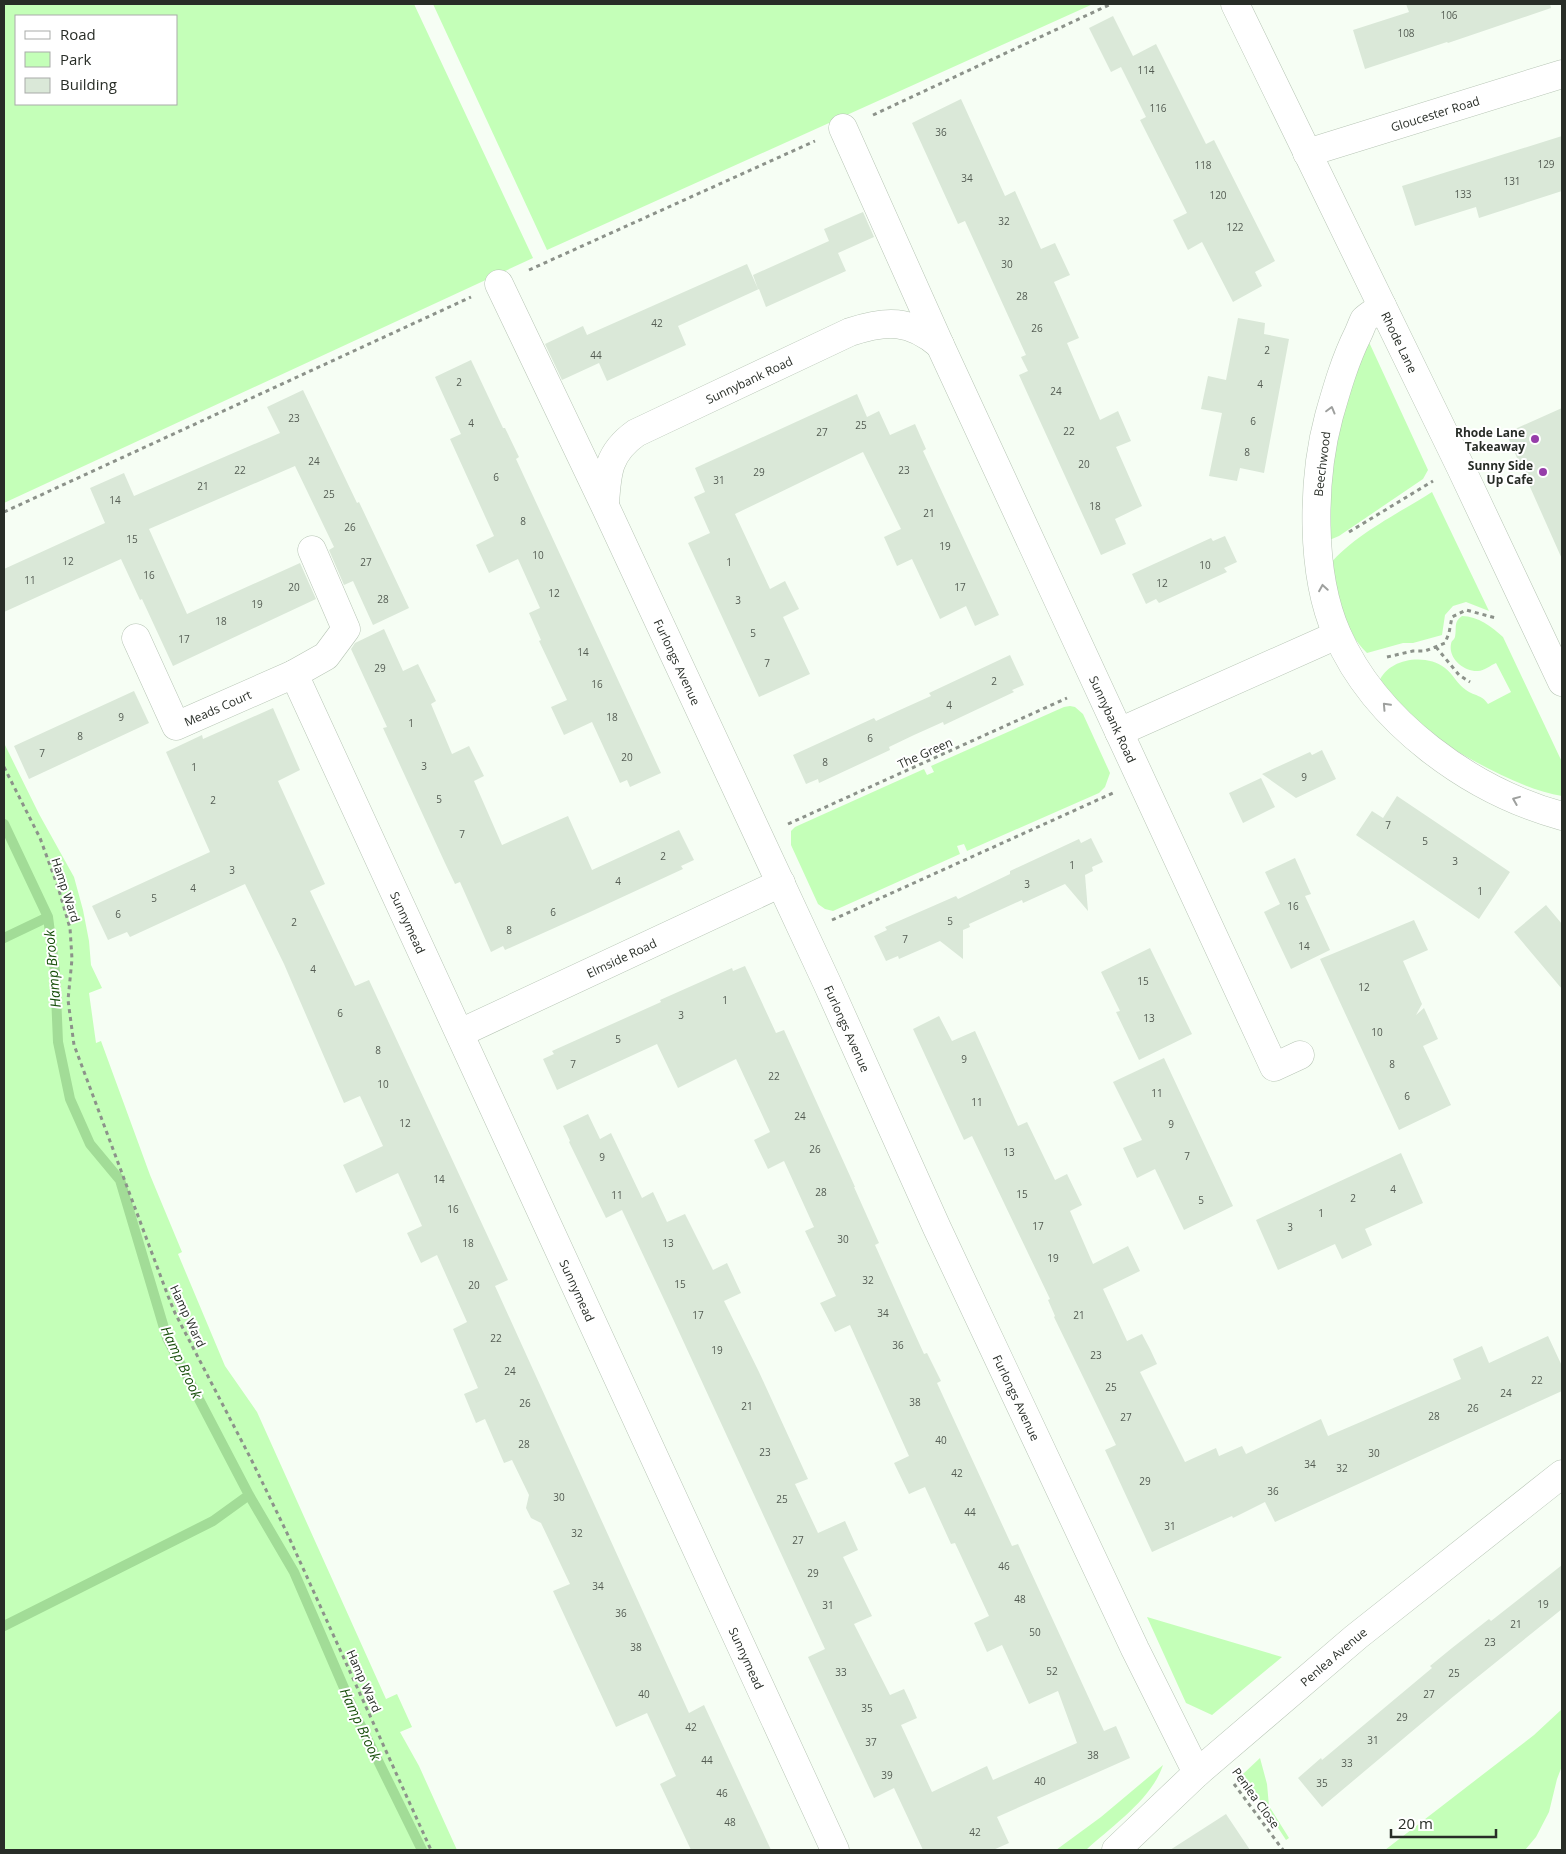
<svg xmlns="http://www.w3.org/2000/svg" width="1566" height="1854" font-family="'Open Sans',sans-serif">
  <style>
    .green { fill: #c4ffb8; fill-rule: evenodd }
    .lines { fill: none; stroke-linecap: round; stroke-linejoin: round }
    .stream { stroke: #a2dc97; stroke-width: 10 }
    .building { fill: #dae8d8 }
    .minor-casing { stroke: #b7c5b5; stroke-width: 29 }
    .path { stroke: #8c928a; stroke-width: 3; stroke-dasharray: 4 4; stroke-linecap: butt }
    .minor { stroke: #fff; stroke-width: 28 }
    .oneway { stroke: #9ea09e }
    .poi-dot { fill: #963da9; stroke: #fff; stroke-width: 2 }
    .labels { text-anchor: middle; dominant-baseline: central; stroke-width: 4; stroke-linejoin: round; paint-order: stroke }
    .number-label { font-size: 10px; fill: #545c53 }
    .street-label { font-size: 12px; fill: #282d27; stroke: #fff }
    .poi-label { font-size: 12px; font-weight: bold; fill: #282d27; stroke: #fff; text-anchor: end }
    .water-label { font-size: 14px; font-style: italic; fill: #184f0b; stroke: #fff }
  </style>
  <rect width="100%" height="100%" fill="#f6fef4"/>
  <path class="green" d="M4 4H414L533 258 4 503ZM16 16H176V104H16Z
    M433 4H1093L547 250Z
    M1368 340 1428 470 1423 479 1339 536 1327 541 1329 469 1342 413Z
    M1432 492 1489 611 1466 602 1453 606 1445 615 1442 635 1413 643H1403L1367 653C1343 630 1336 595 1330 564 1354 535 1399 513 1432 492Z
    M1462 616C1478 616 1492 627 1503 637L1562 762V796C1523 790 1467 759 1434 736 1414 721 1396 700 1379 682 1388 658 1426 653 1445 668 1453 674 1458 685 1466 690 1476 697 1481 694 1488 704L1511 692 1496 663C1491 665 1484 671 1478 671 1465 672 1448 659 1451 644 1452 639 1453 642 1455 637 1457 628 1453 622 1462 616Z
    M1070 706 1075 707 1083 714 1110 773 1105 787 1099 793 967 851 964 844 957 846 960 854 833 911 825 909 818 904 791 845V831L795 827 924 769 927 775 934 772 931 766 1064 707Z
    M4 743 39 814 74 877 83 910 89 941 91 965 102 988 89 993 96 1043 101 1041 150 1175 182 1252 178 1254 225 1366 257 1412 386 1699 397 1694 412 1727 400 1732 419 1766 457 1850H4Z
    M1147 1617 1282 1657 1212 1715 1186 1703Z
    M1562 1709V1766L1557 1779 1549 1812 1536 1837 1525 1850H1385L1534 1735Z
    M1260 1758 1267 1784 1269 1806 1289 1838 1286 1840 1243 1774Z
    M1163 1765C1152 1799 1112 1826 1086 1850H1056L1101 1817Z"/>
  <g class="lines">
    <path class="stream" d="M4 824 48 917 55 971 58 1042 70 1099 90 1144 120 1180 167 1338 249 1495 294 1572 357 1718 422 1850
      M4 938 48 917
      M4 1626 213 1521 249 1495"/>
  </g>
  <path class="building" d="M1406 4H1550L1551 8 1448 43 1447 42 1365 69 1353 30 1409 12Z
    M1113 16 1133 56 1156 44 1206 144 1214 140 1275 261 1255 272 1262 286 1233 302 1202 242 1188 250 1173 220 1187 213 1140 120 1146 117 1121 67 1111 72 1089 28Z
    M961 99 1005 196 1015 191 1041 249 1055 243 1070 275 1054 282 1079 338 1067 343 1100 420 1118 411 1131 441 1116 447 1142 506 1115 519 1126 544 1101 555 1019 375 1028 371 1021 357 1026 355 965 221 958 224 912 123Z
    M1562 136V191L1479 218 1476 207 1415 226 1402 186Z
    M863 212 874 237 838 253 846 271 766 307 759 289 678 326 686 345 607 381 599 363 562 380 545 344 583 326 587 335 747 264 758 289 753 275 829 241 824 229Z
    M1238 318 1265 323 1264 334 1289 339 1264 473 1240 468 1237 481 1209 476 1222 413 1201 409 1208 376 1226 380Z
    M471 360 503 428H505L519 457 516 459 661 773 630 787 627 780 620 783 592 722 564 735 551 707 567 700 539 641 541 640 529 613 540 608 518 559 489 573 476 545 494 536 450 439 461 434 435 377Z
    M303 390 357 503 359 502 409 608 373 625 353 581 344 585 329 550 334 547 295 466 149 529 187 614 300 563 316 599 173 666 142 599 140 600 121 559 4 612V569L105 523 90 488 124 473 134 496 280 433 267 407Z
    M857 394 867 417 879 411 890 435 915 424 926 449 923 451 999 615 975 626 966 606 940 619 912 559 897 566 884 537 901 529 863 452 735 514 770 589 785 581 799 609 783 617 810 674 759 697 688 543 710 533 694 497 705 492 695 468Z
    M1562 408V559L1506 433Z
    M1225 536 1237 562 1224 568 1227 572 1159 603 1156 599 1146 604 1132 574 1211 538 1213 541Z
    M384 629 403 671 418 664 436 701 431 704 452 754 469 746 484 776 474 781 502 845 568 816 592 870 679 830 694 860 681 866 683 869 590 912 505 950 503 946 491 952 460 882 455 884 445 863 383 728 387 727 351 649 355 643Z
    M1010 655 1024 685 1012 690 1014 692 944 725 943 722 914 735 889 747 890 750 819 783 818 779 806 784 793 755 874 718 876 721 902 709 931 696 929 693Z
    M134 691 149 723 29 779 14 746Z
    M273 708 300 770 278 781 325 884 310 891 355 986 369 980 508 1280 495 1286 689 1713 704 1705 771 1850H691L660 1784 676 1776 647 1713 616 1727 553 1591 570 1584 541 1523 531 1518 526 1508 529 1495 512 1460 504 1463 485 1419 476 1423 464 1394 478 1388 453 1329 467 1322 437 1255 421 1263 407 1233 422 1226 398 1173 356 1193 343 1165 383 1146 360 1096 344 1103 284 964 245 884 130 937 127 932 108 940 92 906 210 852 166 752 202 735 203 739Z
    M1322 750 1336 779 1296 798 1262 774 1310 752 1312 755Z
    M1261 778 1275 807 1243 823 1229 793Z
    M1397 796 1510 872 1479 919 1356 835 1372 811 1383 818Z
    M1091 838 1103 862 1092 867 1093 871 1085 875 1088 911 1065 884 1023 903 1022 900 969 924 970 927 963 930V959L940 941 899 959 898 956 886 961 874 936 887 930 885 927 956 896 958 899 1010 874V871L1079 839 1081 843Z
    M1295 858 1311 894 1305 896 1330 950 1291 969 1264 912 1280 904 1265 872Z
    M1546 905 1562 924V989L1514 932Z
    M1414 920 1428 950 1403 961 1422 1004 1416 1015 1424 1008 1438 1039 1423 1046 1451 1105 1399 1130 1320 959Z
    M1150 948 1192 1034 1139 1060 1116 1012 1120 1011 1101 972Z
    M745 966 776 1033 784 1030 855 1187H854L879 1243 875 1245 909 1321 924 1354 927 1353 941 1381 937 1383 1012 1546 1018 1544 1104 1731 1116 1726 1130 1758 997 1817 1009 1843 993 1850H923L894 1788 874 1798 808 1657 825 1649 668 1308 622 1210 606 1218 569 1142 570 1141 563 1126 588 1114 600 1139 611 1133 642 1198 653 1192 667 1222 685 1214 713 1270 727 1263 741 1293 724 1301 759 1372 808 1479 795 1484 818 1533 845 1521 858 1550 843 1557 872 1616 854 1624 890 1695 904 1689 911 1704 917 1718 901 1725 932 1792 987 1766 993 1780 1077 1743 1058 1691 1029 1704 1002 1645 987 1652 974 1623 989 1616 955 1543 951 1544 925 1487 909 1494 894 1463 909 1456 850 1325 835 1332 820 1303 836 1296 805 1231 814 1227 784 1161 768 1169 754 1140 770 1132 736 1059 678 1088 657 1044 557 1090 543 1059 554 1054 552 1051 661 1002 660 1000 732 968 733 971Z
    M939 1016 952 1041 975 1031 1018 1126 1027 1122 1055 1180 1067 1174 1082 1205 1070 1211 1093 1264 1128 1246 1140 1271 1103 1289 1127 1341 1142 1334 1150 1349 1157 1364 1140 1372 1185 1462 1216 1448 1219 1456 1242 1446 1246 1454 1321 1419 1328 1436 1461 1379 1453 1359 1482 1346 1489 1363 1548 1336 1562 1366V1391L1275 1522 1265 1502 1233 1518 1232 1516 1152 1552 1105 1450 1116 1445 1054 1317 1055 1316 1048 1300 1050 1299 972 1136 964 1140 913 1029Z
    M1164 1058 1233 1206 1184 1230 1155 1169 1137 1178 1123 1148 1142 1140 1113 1082Z
    M1401 1153 1423 1203 1365 1229 1372 1245 1342 1259 1335 1244 1278 1270 1256 1220Z
    M1562 1565V1609L1454 1696 1322 1807 1298 1778 1321 1758 1322 1760 1432 1668 1430 1666 1452 1648 1489 1619 1491 1621Z
    M1226 1814 1250 1850H1170Z"/>
  <g class="lines">
    <g class="minor-casing">
      <g id="minor">
        <path id="s1" d="M1235 4 1460 466 1562 682"/>
        <path id="s2" d="M843 128 940 345 1274 1067 1300 1055"/>
        <path id="s3" d="M1307 153 1562 74"/>
        <path id="s4" d="M499 284 605 506 827 983 937 1228 1135 1649 1197 1773"/>
        <path d="M1382 306C1377 311 1369 315 1364 320 1362 324 1360 330 1358 334 1345 360 1337 388 1329 416 1312 479 1310 573 1337 634 1376 723 1471 791 1562 816"/>
        <path id="s5" d="M605 504C607 472 608 453 636 433L850 332C886 320 910 319 940 345"/>
        <path id="s6" d="M136 638 176 726 294 674 835 1850"/>
        <path d="M294 674 326 656 346 629 312 550"/>
        <path d="M1119 732 1337 635"/>
        <path id="s7" d="M460 1033 781 883"/>
        <path id="s8" d="M1116 1850 1197 1773 1356 1637 1562 1474"/>
      </g>
    </g>
    <path class="path" d="M873 115 1111 4
      M529 270 815 141
      M4 512 471 297
      M1349 532 1433 481
      M1436 647 1459 675 1470 682
      M1387 657 1413 651H1425L1445 643 1449 633 1452 617 1466 610 1496 618
      M4 767 40 838 58 887 70 928 72 959 68 1000 74 1045 168 1296 175 1313 251 1459 287 1533 431 1850
      M788 824 1067 698
      M832 920 1113 793
      M1234 1784 1283 1850"/>
    <use href="#minor" class="minor"/>
  </g>
  <defs><path id="oneway-chevron" d="M-2-3.5L2.5 0L-2 3.5" fill="none" stroke-width="1.6" stroke-linecap="round" stroke-linejoin="round" transform="scale(1.25)"/></defs>
  <g class="oneway">
    <use href="#oneway-chevron" transform="translate(1331 410) rotate(-75)"/>
    <use href="#oneway-chevron" transform="translate(1323 588) rotate(-99)"/>
    <use href="#oneway-chevron" transform="translate(1386 706) rotate(-133)"/>
    <use href="#oneway-chevron" transform="translate(1516 800) rotate(-158)"/>
  </g>
  <g class="poi-dot">
    <circle cx="1535" cy="439" r="5"/>
    <circle cx="1543" cy="472" r="5"/>
  </g>
  <g class="labels">
    <g class="number-label">
      <text x="1449" y="15">106</text>
      <text x="1406" y="33">108</text>
      <text x="1146" y="70">114</text>
      <text x="1158" y="108">116</text>
      <text x="941" y="132">36</text>
      <text x="1546" y="164">129</text>
      <text x="1203" y="165">118</text>
      <text x="967" y="178">34</text>
      <text x="1512" y="181">131</text>
      <text x="1463" y="194">133</text>
      <text x="1218" y="195">120</text>
      <text x="1004" y="221">32</text>
      <text x="1235" y="227">122</text>
      <text x="1007" y="264">30</text>
      <text x="1022" y="296">28</text>
      <text x="657" y="323">42</text>
      <text x="1037" y="328">26</text>
      <text x="1267" y="350">2</text>
      <text x="596" y="355">44</text>
      <text x="459" y="382">2</text>
      <text x="1260" y="384">4</text>
      <text x="1056" y="391">24</text>
      <text x="294" y="418">23</text>
      <text x="1253" y="421">6</text>
      <text x="471" y="423">4</text>
      <text x="861" y="425">25</text>
      <text x="1069" y="431">22</text>
      <text x="822" y="432">27</text>
      <text x="1247" y="452">8</text>
      <text x="314" y="461">24</text>
      <text x="1084" y="464">20</text>
      <text x="240" y="470">22</text>
      <text x="904" y="470">23</text>
      <text x="759" y="472">29</text>
      <text x="496" y="477">6</text>
      <text x="719" y="480">31</text>
      <text x="203" y="486">21</text>
      <text x="329" y="494">25</text>
      <text x="115" y="500">14</text>
      <text x="1095" y="506">18</text>
      <text x="929" y="513">21</text>
      <text x="523" y="521">8</text>
      <text x="350" y="527">26</text>
      <text x="132" y="539">15</text>
      <text x="945" y="546">19</text>
      <text x="538" y="555">10</text>
      <text x="68" y="561">12</text>
      <text x="366" y="562">27</text>
      <text x="729" y="562">1</text>
      <text x="1205" y="565">10</text>
      <text x="149" y="575">16</text>
      <text x="30" y="580">11</text>
      <text x="1162" y="583">12</text>
      <text x="294" y="587">20</text>
      <text x="960" y="587">17</text>
      <text x="554" y="593">12</text>
      <text x="383" y="599">28</text>
      <text x="738" y="600">3</text>
      <text x="257" y="604">19</text>
      <text x="221" y="621">18</text>
      <text x="753" y="633">5</text>
      <text x="184" y="639">17</text>
      <text x="583" y="652">14</text>
      <text x="767" y="663">7</text>
      <text x="380" y="668">29</text>
      <text x="994" y="681">2</text>
      <text x="597" y="684">16</text>
      <text x="949" y="705">4</text>
      <text x="121" y="717">9</text>
      <text x="612" y="717">18</text>
      <text x="411" y="723">1</text>
      <text x="80" y="736">8</text>
      <text x="870" y="738">6</text>
      <text x="42" y="753">7</text>
      <text x="627" y="757">20</text>
      <text x="825" y="762">8</text>
      <text x="424" y="766">3</text>
      <text x="194" y="767">1</text>
      <text x="1304" y="777">9</text>
      <text x="439" y="799">5</text>
      <text x="213" y="800">2</text>
      <text x="1388" y="825">7</text>
      <text x="462" y="834">7</text>
      <text x="1425" y="841">5</text>
      <text x="663" y="856">2</text>
      <text x="1455" y="861">3</text>
      <text x="1072" y="865">1</text>
      <text x="232" y="870">3</text>
      <text x="618" y="881">4</text>
      <text x="1027" y="884">3</text>
      <text x="193" y="888">4</text>
      <text x="1480" y="891">1</text>
      <text x="154" y="898">5</text>
      <text x="1293" y="906">16</text>
      <text x="553" y="912">6</text>
      <text x="118" y="914">6</text>
      <text x="950" y="921">5</text>
      <text x="294" y="922">2</text>
      <text x="509" y="930">8</text>
      <text x="905" y="939">7</text>
      <text x="1304" y="946">14</text>
      <text x="313" y="969">4</text>
      <text x="1143" y="981">15</text>
      <text x="1364" y="987">12</text>
      <text x="725" y="1000">1</text>
      <text x="340" y="1013">6</text>
      <text x="681" y="1015">3</text>
      <text x="1149" y="1018">13</text>
      <text x="1377" y="1032">10</text>
      <text x="618" y="1039">5</text>
      <text x="378" y="1050">8</text>
      <text x="964" y="1059">9</text>
      <text x="573" y="1064">7</text>
      <text x="1392" y="1064">8</text>
      <text x="774" y="1076">22</text>
      <text x="383" y="1084">10</text>
      <text x="1157" y="1093">11</text>
      <text x="1407" y="1096">6</text>
      <text x="977" y="1102">11</text>
      <text x="800" y="1116">24</text>
      <text x="405" y="1123">12</text>
      <text x="1171" y="1124">9</text>
      <text x="815" y="1149">26</text>
      <text x="1009" y="1152">13</text>
      <text x="1187" y="1156">7</text>
      <text x="602" y="1157">9</text>
      <text x="439" y="1179">14</text>
      <text x="1393" y="1189">4</text>
      <text x="821" y="1192">28</text>
      <text x="1022" y="1194">15</text>
      <text x="617" y="1195">11</text>
      <text x="1353" y="1198">2</text>
      <text x="1201" y="1200">5</text>
      <text x="453" y="1209">16</text>
      <text x="1321" y="1213">1</text>
      <text x="1038" y="1226">17</text>
      <text x="1290" y="1227">3</text>
      <text x="843" y="1239">30</text>
      <text x="468" y="1243">18</text>
      <text x="668" y="1243">13</text>
      <text x="1053" y="1258">19</text>
      <text x="868" y="1280">32</text>
      <text x="680" y="1284">15</text>
      <text x="474" y="1285">20</text>
      <text x="883" y="1313">34</text>
      <text x="698" y="1315">17</text>
      <text x="1079" y="1315">21</text>
      <text x="496" y="1338">22</text>
      <text x="898" y="1345">36</text>
      <text x="717" y="1350">19</text>
      <text x="1096" y="1355">23</text>
      <text x="510" y="1371">24</text>
      <text x="1537" y="1380">22</text>
      <text x="1111" y="1387">25</text>
      <text x="1506" y="1393">24</text>
      <text x="915" y="1402">38</text>
      <text x="525" y="1403">26</text>
      <text x="747" y="1406">21</text>
      <text x="1473" y="1408">26</text>
      <text x="1434" y="1416">28</text>
      <text x="1126" y="1417">27</text>
      <text x="941" y="1440">40</text>
      <text x="524" y="1444">28</text>
      <text x="765" y="1452">23</text>
      <text x="1374" y="1453">30</text>
      <text x="1310" y="1464">34</text>
      <text x="1342" y="1468">32</text>
      <text x="957" y="1473">42</text>
      <text x="1145" y="1481">29</text>
      <text x="1273" y="1491">36</text>
      <text x="559" y="1497">30</text>
      <text x="782" y="1499">25</text>
      <text x="970" y="1512">44</text>
      <text x="1170" y="1526">31</text>
      <text x="577" y="1533">32</text>
      <text x="798" y="1540">27</text>
      <text x="1004" y="1566">46</text>
      <text x="813" y="1573">29</text>
      <text x="598" y="1586">34</text>
      <text x="1020" y="1599">48</text>
      <text x="1543" y="1604">19</text>
      <text x="828" y="1605">31</text>
      <text x="621" y="1613">36</text>
      <text x="1516" y="1624">21</text>
      <text x="1035" y="1632">50</text>
      <text x="1490" y="1642">23</text>
      <text x="636" y="1647">38</text>
      <text x="1052" y="1671">52</text>
      <text x="841" y="1672">33</text>
      <text x="1454" y="1673">25</text>
      <text x="644" y="1694">40</text>
      <text x="1429" y="1694">27</text>
      <text x="867" y="1708">35</text>
      <text x="1402" y="1717">29</text>
      <text x="691" y="1727">42</text>
      <text x="1373" y="1740">31</text>
      <text x="871" y="1742">37</text>
      <text x="1093" y="1755">38</text>
      <text x="707" y="1760">44</text>
      <text x="1347" y="1763">33</text>
      <text x="887" y="1775">39</text>
      <text x="1040" y="1781">40</text>
      <text x="1322" y="1783">35</text>
      <text x="722" y="1793">46</text>
      <text x="730" y="1822">48</text>
      <text x="975" y="1832">42</text>
    </g>
    <g class="street-label">
      <text stroke="none"><textPath href="#s3" startOffset="134">Gloucester Road</textPath></text>
      <text stroke="none"><textPath href="#s1" startOffset="376">Rhode Lane</textPath></text>
      <text stroke="none"><textPath href="#s5" startOffset="206">Sunnybank Road</textPath></text>
      <text transform="translate(1322 464) rotate(-83)">Beechwood</text>
      <text stroke="none"><textPath href="#s4" startOffset="418">Furlongs Avenue</textPath></text>
      <text stroke="none"><textPath href="#s6" startOffset="142">Meads Court</textPath></text>
      <text stroke="none"><textPath href="#s2" startOffset="650">Sunnybank Road</textPath></text>
      <text transform="translate(925 753) rotate(-24)">The Green</text>
      <text transform="translate(66 890) rotate(72)">Hamp Ward</text>
      <text stroke="none"><textPath href="#s6" startOffset="499">Sunnymead</textPath></text>
      <text stroke="none"><textPath href="#s7" startOffset="178">Elmside Road</textPath></text>
      <text stroke="none"><textPath href="#s4" startOffset="822">Furlongs Avenue</textPath></text>
      <text stroke="none"><textPath href="#s6" startOffset="904">Sunnymead</textPath></text>
      <text transform="translate(188 1316) rotate(65)">Hamp Ward</text>
      <text stroke="none"><textPath href="#s4" startOffset="1228">Furlongs Avenue</textPath></text>
      <text stroke="none"><textPath href="#s8" startOffset="291">Penlea Avenue</textPath></text>
      <text stroke="none"><textPath href="#s6" startOffset="1309">Sunnymead</textPath></text>
      <text transform="translate(364 1681) rotate(66)">Hamp Ward</text>
      <text transform="translate(1256 1798) rotate(54)">Penlea Close</text>
    </g>
    <g class="poi-label">
      <text x="1525" y="432">Rhode Lane<tspan x="1525" dy="14">Takeaway</tspan></text>
      <text x="1533" y="465">Sunny Side<tspan x="1533" dy="14">Up Cafe</tspan></text>
    </g>
    <g class="water-label">
      <text transform="translate(52 969) rotate(-95)">Hamp Brook</text>
      <text transform="translate(182 1362) rotate(65)">Hamp Brook</text>
      <text transform="translate(361 1724) rotate(65)">Hamp Brook</text>
    </g>
  </g>
  <rect width="1566" height="1854" fill="none" stroke="#282d27" stroke-width="10"/>
  <rect x="15" y="15" width="162" height="90" fill="#ffffff" stroke="#a9aba9"/>
  <rect x="25" y="31" width="25" height="8" fill="#ffffff" stroke="#a9aba9"/>
  <text x="60" y="40" font-size="15" fill="#282d27">Road</text>
  <rect x="25" y="52" width="25" height="15" fill="#c4ffb8" stroke="#a9aba9"/>
  <text x="60" y="65" font-size="15" fill="#282d27">Park</text>
  <rect x="25" y="78" width="25" height="15" fill="#dae8d8" stroke="#a9aba9"/>
  <text x="60" y="90" font-size="15" fill="#282d27">Building</text>
  <path d="M1391 1829v8h105v-8" fill="none" stroke="#282d27" stroke-width="2.5"/>
  <text x="1398" y="1829" font-size="15" fill="#282d27" stroke="#ffffff" stroke-width="4" paint-order="stroke">20 m</text>
</svg>
